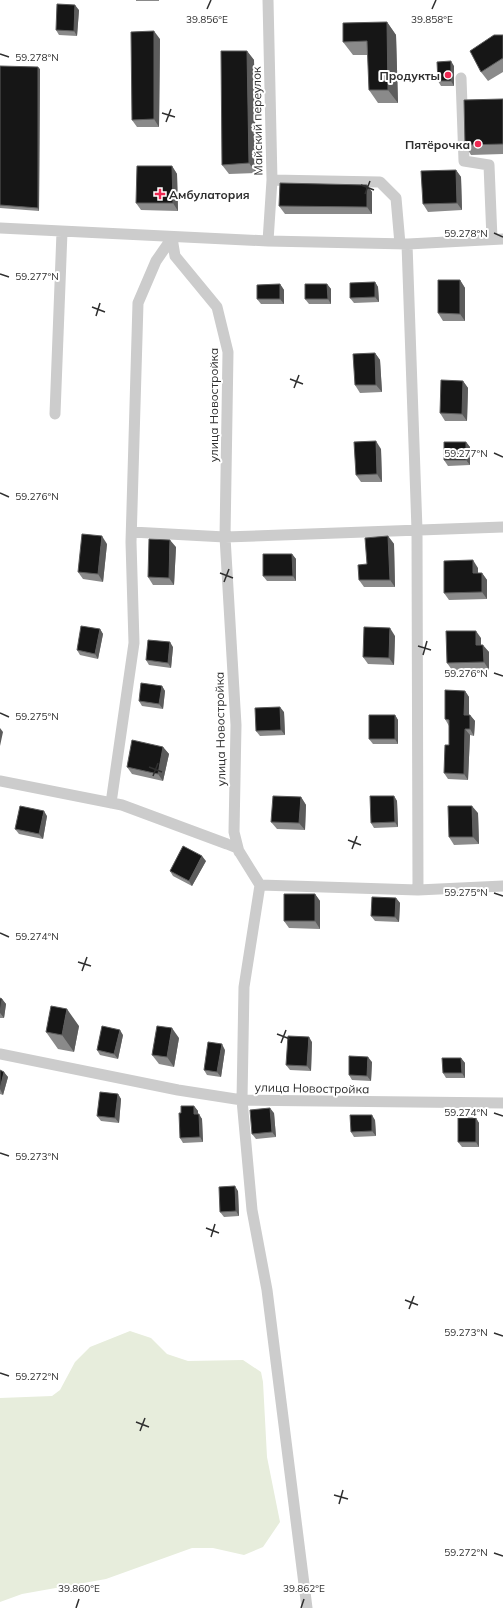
<svg xmlns="http://www.w3.org/2000/svg" width="503" height="1608" font-family="Mulish,sans-serif">
  <style>
    .green { fill: #e7eddc }
    .lines { fill: none; stroke-linecap: round; stroke-linejoin: round }
    .street { stroke: #ccc; stroke-width: 11 }
    .wall { fill: #8a8a8a }
    .shaded-wall { fill: #5c5c5c }
    .building { fill: #161616; stroke: #5c5c5c }
    .ticks { fill: none; stroke: #2f2f2f; stroke-width: 1.5 }
    .poi-dot { fill: #ee2952; stroke: #fff; stroke-width: 1.5 }
    .labels { text-anchor: middle; dominant-baseline: central; stroke-width: 4; stroke-linejoin: round; paint-order: stroke }
    .poi-label { font-size: 12px; font-weight: bold; fill: #2f2f2f; stroke: #fff; text-anchor: end }
    .street-label { font-size: 12px; fill: #2f2f2f; stroke: #fff }
    .ticks-label { font-size: 10px; text-anchor: middle; fill: #2f2f2f; stroke: #fff; stroke-width: 4; stroke-linejoin: round; paint-order: stroke }
  </style>
  <rect width="100%" height="100%" fill="#fff"/>
  <path class="green" d="M130 1331 151 1338 167 1354 188 1361 243 1360 261 1372 263 1382 267 1457 280 1522 263 1547 244 1555 213 1548H192L106 1579 22 1594 0 1602V1398L52 1396 60 1390 75 1362 90 1347Z"/>
  <g class="lines">
    <path class="street" d="M268 0 272 180 268 241
      M461 78 464 161 489 165 492 239
      M272 180 380 182 396 198 400 244
      M0 228 268 241 408 244 503 239
      M172 238 175 256 217 307 228 352 225 537 236 725 234 832 239 852
      M407 244 417 530 418 890
      M55 414 62 232
      M132 532 225 537 503 527
      M0 781 122 805 227 844 237 848 260 885 244 987 242 1100 503 1103
      M111 803 134 643 131 542 138 303 156 261 172 238
      M260 885 418 890 503 886
      M0 1054 178 1090 242 1100 252 1210 267 1290 307 1608"/>
  </g>
  <path class="wall" d="M136 0H159V1H136Z
    M79 10 77 36 59 35 56 30Z
    M387 22 396 35 398 103H378L369 90 368 55H353L343 42Z
    M503 35V72L488 81 481 72Z
    M160 39 159 127H137L132 120Z
    M247 51 254 60 256 173 229 174 222 165Z
    M0 66 40 69 39 211 0 208Z
    M454 66V86H441L438 81Z
    M503 99V154L471 155 465 145Z
    M172 166 177 174 178 211 141 210 136 203Z
    M456 170 461 177 462 210 428 212 423 204Z
    M367 185 372 192V214H285L279 206Z
    M460 280 465 288V321H443L438 313Z
    M375 282 378 287 379 302 354 303 350 298Z
    M280 284 284 290V304H261L257 299Z
    M327 284 331 289V304H309L305 299Z
    M375 353 380 360 382 392 360 393 355 385Z
    M463 381 468 388 467 421H445L440 413Z
    M466 442 470 447V465L448 466 444 460Z
    M381 449 382 482H361L356 475Z
    M388 536 394 544 395 587H364L359 580 367 564Z
    M107 544 103 582 83 579 78 572Z
    M176 547 174 585H153L148 577Z
    M292 554 296 559V581H267L263 576Z
    M478 568V573H482L487 580V599L449 600 444 593Z
    M100 629 103 634 98 659 80 655 77 650Z
    M395 636 394 665 368 664 363 657Z
    M481 638V645L489 652V670H452L447 663Z
    M173 647 171 668 149 665 146 660Z
    M162 686 165 691 163 709 142 706 139 701Z
    M465 691 469 697V715H470L475 721 474 736 470 735 468 780 448 779 444 773 449 745V726L445 719Z
    M284 712 285 735 260 736 256 731Z
    M395 715 398 720V744H373L369 739Z
    M163 747 169 754 163 781 132 774 127 767Z
    M394 796 397 801 398 827 374 828 371 823Z
    M301 797 306 805 305 830 277 829 271 822Z
    M478 813 479 844 454 845 449 837Z
    M47 816 43 839 19 834 15 829Z
    M206 861 192 886 173 876 170 871Z
    M315 894 320 901V929L289 928 284 921Z
    M396 898 400 903 399 922 375 921 371 916Z
    M0 998 2 999 6 1004 4 1018H0Z
    M79 1026 74 1052 58 1049 46 1032Z
    M123 1035 118 1059 100 1055 97 1050Z
    M179 1038 174 1067 159 1064 152 1055Z
    M312 1042 311 1071 290 1070 286 1065Z
    M225 1050 221 1077 207 1075 204 1070Z
    M461 1058 465 1063V1078H446L443 1073Z
    M372 1062 371 1081 352 1080 349 1075Z
    M0 1070 8 1077 3 1095 0 1094Z
    M118 1094 121 1099 119 1123 101 1121 97 1116Z
    M194 1106 198 1111V1114L202 1119 203 1142 183 1143 180 1138 181 1113Z
    M274 1113 276 1137 256 1139 252 1134Z
    M476 1118 479 1123V1147H462L458 1142Z
    M375 1120 376 1136 354 1137 351 1132Z
    M238 1191 239 1216 224 1217 220 1212Z"/>
  <path class="shaded-wall" d="M75 5 79 10 77 36 74 31Z
    M387 22 396 35 398 103 388 90Z
    M154 31 160 39 159 127 154 119Z
    M247 51 254 60 256 173 249 163Z
    M451 61 454 66V86L451 81Z
    M38 67 40 69 39 211 38 208Z
    M172 166 177 174 178 211 173 203Z
    M456 170 461 177 462 210 457 203Z
    M367 185 372 192V214L367 207Z
    M460 280 465 288V321L460 314Z
    M375 282 378 287 379 302 375 297Z
    M280 284 284 290V304L280 299Z
    M327 284 331 289V304L328 299Z
    M375 353 380 360 382 392 376 385Z
    M463 381 468 388 467 421 462 414Z
    M376 441 381 449 382 482 377 474Z
    M466 442 470 447V465L466 460Z
    M102 536 107 544 103 582 98 574Z
    M388 536 394 544 395 587 390 580Z
    M170 540 176 547 174 585 169 578Z
    M292 554 296 559V581L293 576Z
    M473 560 478 568V580L473 573Z
    M482 573 487 580V599L482 592Z
    M390 628 395 636 394 665 389 658Z
    M100 629 103 634 98 659 95 654Z
    M476 631 481 638V652L476 645Z
    M170 642 173 647 171 668 168 663Z
    M483 645 489 652V670L484 662Z
    M162 686 165 691 163 709 159 704Z
    M465 691 469 697V721L464 715Z
    M280 707 284 712 285 735 281 730Z
    M395 715 398 720V744L395 739Z
    M470 715 475 721 474 736 470 729Z
    M0 728 3 732 0 746Z
    M465 729 470 735 468 780 464 774Z
    M163 747 169 754 163 781 158 774Z
    M394 796 397 801 398 827 395 822Z
    M301 797 306 805 305 830 299 823Z
    M472 806 478 813 479 844 473 837Z
    M44 811 47 816 43 839 39 834Z
    M202 856 206 861 192 886 189 881Z
    M315 894 320 901V929L315 921Z
    M396 898 400 903 399 922 395 917Z
    M2 999 6 1004 4 1018 0 1013Z
    M67 1009 79 1026 74 1052 62 1035Z
    M172 1028 179 1038 174 1067 167 1057Z
    M120 1030 123 1035 118 1059 114 1054Z
    M309 1037 312 1042 311 1071 307 1066Z
    M222 1044 225 1050 221 1077 217 1072Z
    M368 1057 372 1062 371 1081 367 1076Z
    M461 1058 465 1063V1078L462 1073Z
    M4 1072 8 1077 3 1095 0 1089Z
    M118 1094 121 1099 119 1123 115 1118Z
    M194 1106 198 1111V1119L194 1114Z
    M270 1108 274 1113 276 1137 272 1132Z
    M199 1114 202 1119 203 1142 200 1137Z
    M372 1115 375 1120 376 1136 372 1131Z
    M476 1118 479 1123V1147L476 1142Z
    M235 1186 238 1191 239 1216 236 1211Z"/>
  <path class="building" d="M57 4 75 5 74 31 56 30Z
    M387 22 388 90H369L367 41 343 42V23Z
    M154 31V119L132 120 131 32Z
    M494 35H503V58L481 72 470 51Z
    M221 51H247L249 163 222 165Z
    M451 61V81H438L437 62Z
    M0 66 38 67V208L0 205Z
    M503 99V144L465 145 464 100Z
    M137 166H172L173 203H136Z
    M456 170 457 203 423 204 421 171Z
    M280 183 367 185V207L279 206Z
    M438 280H460V314L438 313Z
    M375 282V297L350 298V283Z
    M280 284V299H257V285Z
    M305 284H327L328 299H305Z
    M375 353 376 385H355L353 354Z
    M441 380 463 381 462 414 440 413Z
    M376 441 377 474 356 475 354 442Z
    M444 442H466V460H444Z
    M82 534 102 536 98 574 78 572Z
    M388 536 390 580H359L358 565 367 564 365 538Z
    M149 539 170 540 169 578 148 577Z
    M263 554H292L293 576H263Z
    M473 560V573H482V592L444 593V561Z
    M81 626 100 629 95 654 77 650Z
    M364 627 390 628 389 658 363 657Z
    M446 631H476V645H483L484 662 447 663Z
    M148 640 170 642 168 663 146 660Z
    M141 683 162 686 159 704 139 701Z
    M445 690 465 691 464 715H470V729H465L464 774 444 773 445 745H449V720L445 719Z
    M280 707 281 730 256 731 255 708Z
    M369 715H395V739H369Z
    M132 740 163 747 158 774 127 767Z
    M273 796 301 797 299 823 271 822Z
    M370 796H394L395 822 371 823Z
    M20 806 44 811 39 834 15 829Z
    M448 806H472L473 837H449Z
    M183 846 202 856 189 881 170 871Z
    M284 894H315V921H284Z
    M372 897 396 898 395 917 371 916Z
    M0 998 2 999 0 1013Z
    M51 1006 67 1009 62 1035 46 1032Z
    M102 1026 120 1030 114 1054 97 1050Z
    M157 1026 172 1028 167 1057 152 1055Z
    M288 1036 309 1037 307 1066 286 1065Z
    M208 1042 222 1044 217 1072 204 1070Z
    M349 1056 368 1057 367 1076 349 1075Z
    M442 1058H461L462 1073H443Z
    M0 1070 4 1072 0 1089Z
    M100 1092 118 1094 115 1118 97 1116Z
    M181 1106H194V1114H199L200 1137 180 1138 179 1113H181Z
    M270 1108 272 1132 252 1134 250 1110Z
    M350 1115H372V1131L351 1132Z
    M458 1118H476V1142H458Z
    M235 1186 236 1211 220 1212 219 1187Z"/>
  <path class="ticks" d="M207 9 211 0M432 9 436 0M0 54 9 57M162 113 175 117M166 122 171 109M361 185 374 190M365 194 370 181M494 233 503 237M0 274 9 277M92 307 105 312M96 316 100 303M290 379 303 384M294 388 299 375M494 453 503 457M0 493 9 497M220 573 233 578M224 582 229 569M418 646 431 650M423 655 427 641M494 673 503 676M0 713 9 717M149 767 162 772M153 776 158 763M348 840 361 845M352 849 357 836M494 893 503 896M0 933 9 937M78 962 91 966M82 971 87 957M277 1034 290 1039M281 1043 286 1030M494 1113 503 1116M0 1153 9 1156M206 1228 219 1233M211 1237 215 1224M405 1300 418 1305M409 1309 414 1296M494 1333 503 1336M0 1373 9 1376M136 1422 149 1427M140 1431 145 1418M334 1495 348 1499M339 1504 343 1490M494 1553 503 1556M76 1608 79 1599M301 1608 304 1599"/>
  <g class="poi-dot">
    <circle cx="448" cy="75" r="4"/>
    <circle cx="478" cy="144" r="4"/>
    <path d="M158 188h4v4h4v4h-4v4h-4v-4h-4v-4h4z"/>
  </g>
  <g class="labels">
    <g class="poi-label">
      <text x="440" y="75">Продукты</text>
      <text x="470" y="144">Пятёрочка</text>
      <text x="169" y="194" text-anchor="start">Амбулатория</text>
    </g>
    <g class="street-label">
      <text transform="translate(257 121) rotate(-91)">Майский переулок</text>
      <text transform="translate(213 405) rotate(-90)">улица Новостройка</text>
      <text transform="translate(220 729) rotate(-91)">улица Новостройка</text>
      <text transform="translate(312 1088) rotate(1)">улица Новостройка</text>
    </g>
  </g>
  <g class="ticks-label">
    <text x="207" y="23">39.856°E</text>
    <text x="432" y="23">39.858°E</text>
    <text x="37" y="61">59.278°N</text>
    <text x="466" y="237">59.278°N</text>
    <text x="37" y="280">59.277°N</text>
    <text x="466" y="457">59.277°N</text>
    <text x="37" y="500">59.276°N</text>
    <text x="466" y="677">59.276°N</text>
    <text x="37" y="720">59.275°N</text>
    <text x="466" y="896">59.275°N</text>
    <text x="37" y="940">59.274°N</text>
    <text x="466" y="1116">59.274°N</text>
    <text x="37" y="1160">59.273°N</text>
    <text x="466" y="1336">59.273°N</text>
    <text x="37" y="1380">59.272°N</text>
    <text x="466" y="1556">59.272°N</text>
    <text x="79" y="1592">39.860°E</text>
    <text x="304" y="1592">39.862°E</text>
  </g>
</svg>
